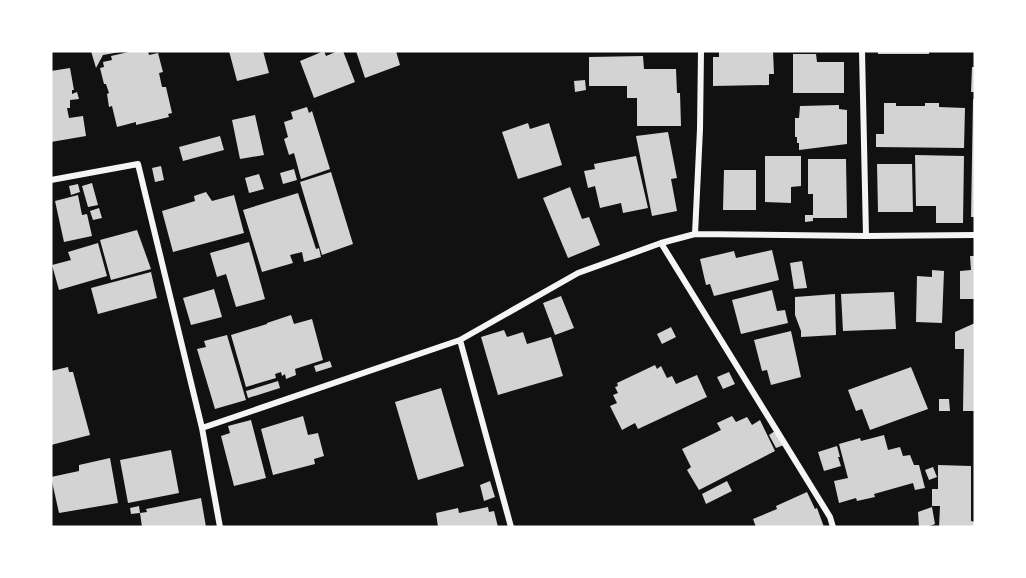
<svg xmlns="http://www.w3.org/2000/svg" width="1026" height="578" font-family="'Noto Sans',sans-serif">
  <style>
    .building { fill: #d3d3d3 }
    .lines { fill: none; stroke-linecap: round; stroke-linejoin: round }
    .minor { stroke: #f5f5f5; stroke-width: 6 }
  </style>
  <rect width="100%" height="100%" fill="#111"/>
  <path class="building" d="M91 51H120V52L103 55 96 68Z
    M133 51H148L149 55 158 53 163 72 159 73 162 87H166L172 113 168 114 169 117 136 125V122L117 127 112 106 109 107 107 94 109 93 106 84H104L100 68 104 67 103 62 112 60 111 56Z
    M229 51H263L269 73 237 81Z
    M324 51 326 56 338 51H343L355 82 314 98 300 61Z
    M356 51H396L400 65 365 78Z
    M719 51H773L774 74H769V85L713 86V57H719Z
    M878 51H929V54H878Z
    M793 54H816L817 62H844V93H793Z
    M643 56 644 69H676L677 93H680L681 126H637V98H627V86H589V57Z
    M972 67H975V92H971Z
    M70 68 74 90H72V94L77 92 79 99 70 100V108H67L69 118 83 116 86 136 51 142V71Z
    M585 80 586 90 575 92 574 81Z
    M973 99H975V217H971Z
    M884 103H896V106H925V103H939V107L965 108 964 148 876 147V134H884Z
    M839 105V109L847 110V144L799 150V143H797V137H795V118H799L800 106Z
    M307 107 309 113 312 111 330 169 301 179 294 153 289 155 284 139 288 137 284 122 293 119 291 112Z
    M255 115 264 155 240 159 232 120Z
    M528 123 530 129 549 123 562 165 518 179 502 132Z
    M668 132 677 178 671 179 677 211 652 216 636 136Z
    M220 136 224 150 183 161 179 147Z
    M915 155 964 156 963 223H936V206H916Z
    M636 156 648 208 623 213 621 203 600 208 595 186 588 188 584 171 595 169 594 164Z
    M765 156H801V186L791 187V203L765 202Z
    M808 159H846L847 218H813V221L805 222V215H813V194H808Z
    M877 164H912L913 212H878Z
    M161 166 164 180 155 182 152 168Z
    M294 169 297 180 283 184 280 173Z
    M724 170H756V210H723Z
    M331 172 353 244 322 255 300 182Z
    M259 174 264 189 249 193 245 178Z
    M92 183 98 205 88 207 82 186Z
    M78 184 80 192 71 195 69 186Z
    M570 187 582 219 589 217 600 245 568 258 543 198Z
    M206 192 212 201 234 195 244 233 173 252 162 211 195 201 194 196Z
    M298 193 316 249 319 248 321 257 304 262 302 252 290 255 293 263 262 272 243 210Z
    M78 195 82 215 87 214 92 236 64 242 55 201Z
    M99 208 102 218 93 220 90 211Z
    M137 230 151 269 111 280 100 240Z
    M249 242 265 299 236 307 226 274 217 277 210 253Z
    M98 243 107 276 59 290 52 265 71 260 68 252Z
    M772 250 779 280 714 296 710 284 706 285 700 259 734 251 736 258Z
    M970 256H975V299H960V271L971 270Z
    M802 261 807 288 794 289 790 263Z
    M932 270 944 271 942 323 916 322 917 276 932 277Z
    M151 272 157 298 98 314 91 288Z
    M214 289 222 317 191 325 183 298Z
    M772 290 777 311 785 310 788 323 741 334 732 300Z
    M894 292 896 329 843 331 841 294Z
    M835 294 836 335 801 337V331L795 315V297Z
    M561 296 574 328 555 335 543 303Z
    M291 315 294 324 312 319 323 360 295 369 296 375 286 379 285 374 282 376 281 372 275 374 276 378 246 387 231 335 267 324V323Z
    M975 323V411H963L964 349H955V332Z
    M671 327 676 337 662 344 657 334Z
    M504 330 507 337 523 332 527 344 551 337 563 376 498 395 481 337Z
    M791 331 801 377 771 385 767 370 762 371 754 340Z
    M227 335 246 400 215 409 197 349 206 347 204 341Z
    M330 361 332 367 316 372 314 366Z
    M655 365 657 369 661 366 667 378 672 376 676 384 697 375 707 397 638 429 635 423 622 430 610 406 617 403 613 395 618 393 615 387 618 386 617 383Z
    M68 367 69 372H73L90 435 51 445V371Z
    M911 367 928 409 870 430 862 409 856 411 848 390Z
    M729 372 735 384 723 389 717 377Z
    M278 381 280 388 248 398 246 391Z
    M441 388 464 466 418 480 395 402Z
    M939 399H949L950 411H939Z
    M303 416 308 435 318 433 324 456 314 459 315 464 273 475 261 429Z
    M732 416 736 422 747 417 752 425 760 420 775 451 699 490 687 470 691 467 682 449 721 430 717 423Z
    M251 420 266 478 234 486 221 436 230 433 228 426Z
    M775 431 784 445 776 448 769 435Z
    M884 435 888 450 900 447 903 456 910 455 914 465H919L925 488 915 490 913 483 874 494 875 497 857 501 856 498 839 503 834 481 848 478 839 444 860 438 861 441Z
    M837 446 840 457H838L841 466 824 471 818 452Z
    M171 450 179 493 128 503 120 460Z
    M110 458 118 503 59 513 51 477 79 471V465Z
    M938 465 971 466V521L975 522V527H939L940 506H932V489H938Z
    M933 467 937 477 929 480 925 470Z
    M490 481 495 497 484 501 480 485Z
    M727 481 732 491 706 504 702 494Z
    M807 492 815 509 817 508 824 527H756L753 519 777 509 776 506Z
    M201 498 206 527H142L140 513 147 512 146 509Z
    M139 506 140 513 131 514 130 508Z
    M488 507 489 512 494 511 498 527H438L436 513 458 508 459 513Z
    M932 507 935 524 927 527H919L918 512Z"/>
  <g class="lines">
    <path class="minor" d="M862 51 866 236
      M51 180 138 164 202 428 220 527
      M695 234 700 129 701 51
      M661 243 830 517 833 527
      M460 340 511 527
      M202 428 460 340 578 273 661 243 695 234 866 236 975 235"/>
  </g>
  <rect width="1026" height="578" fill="none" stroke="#ffffff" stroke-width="105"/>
</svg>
